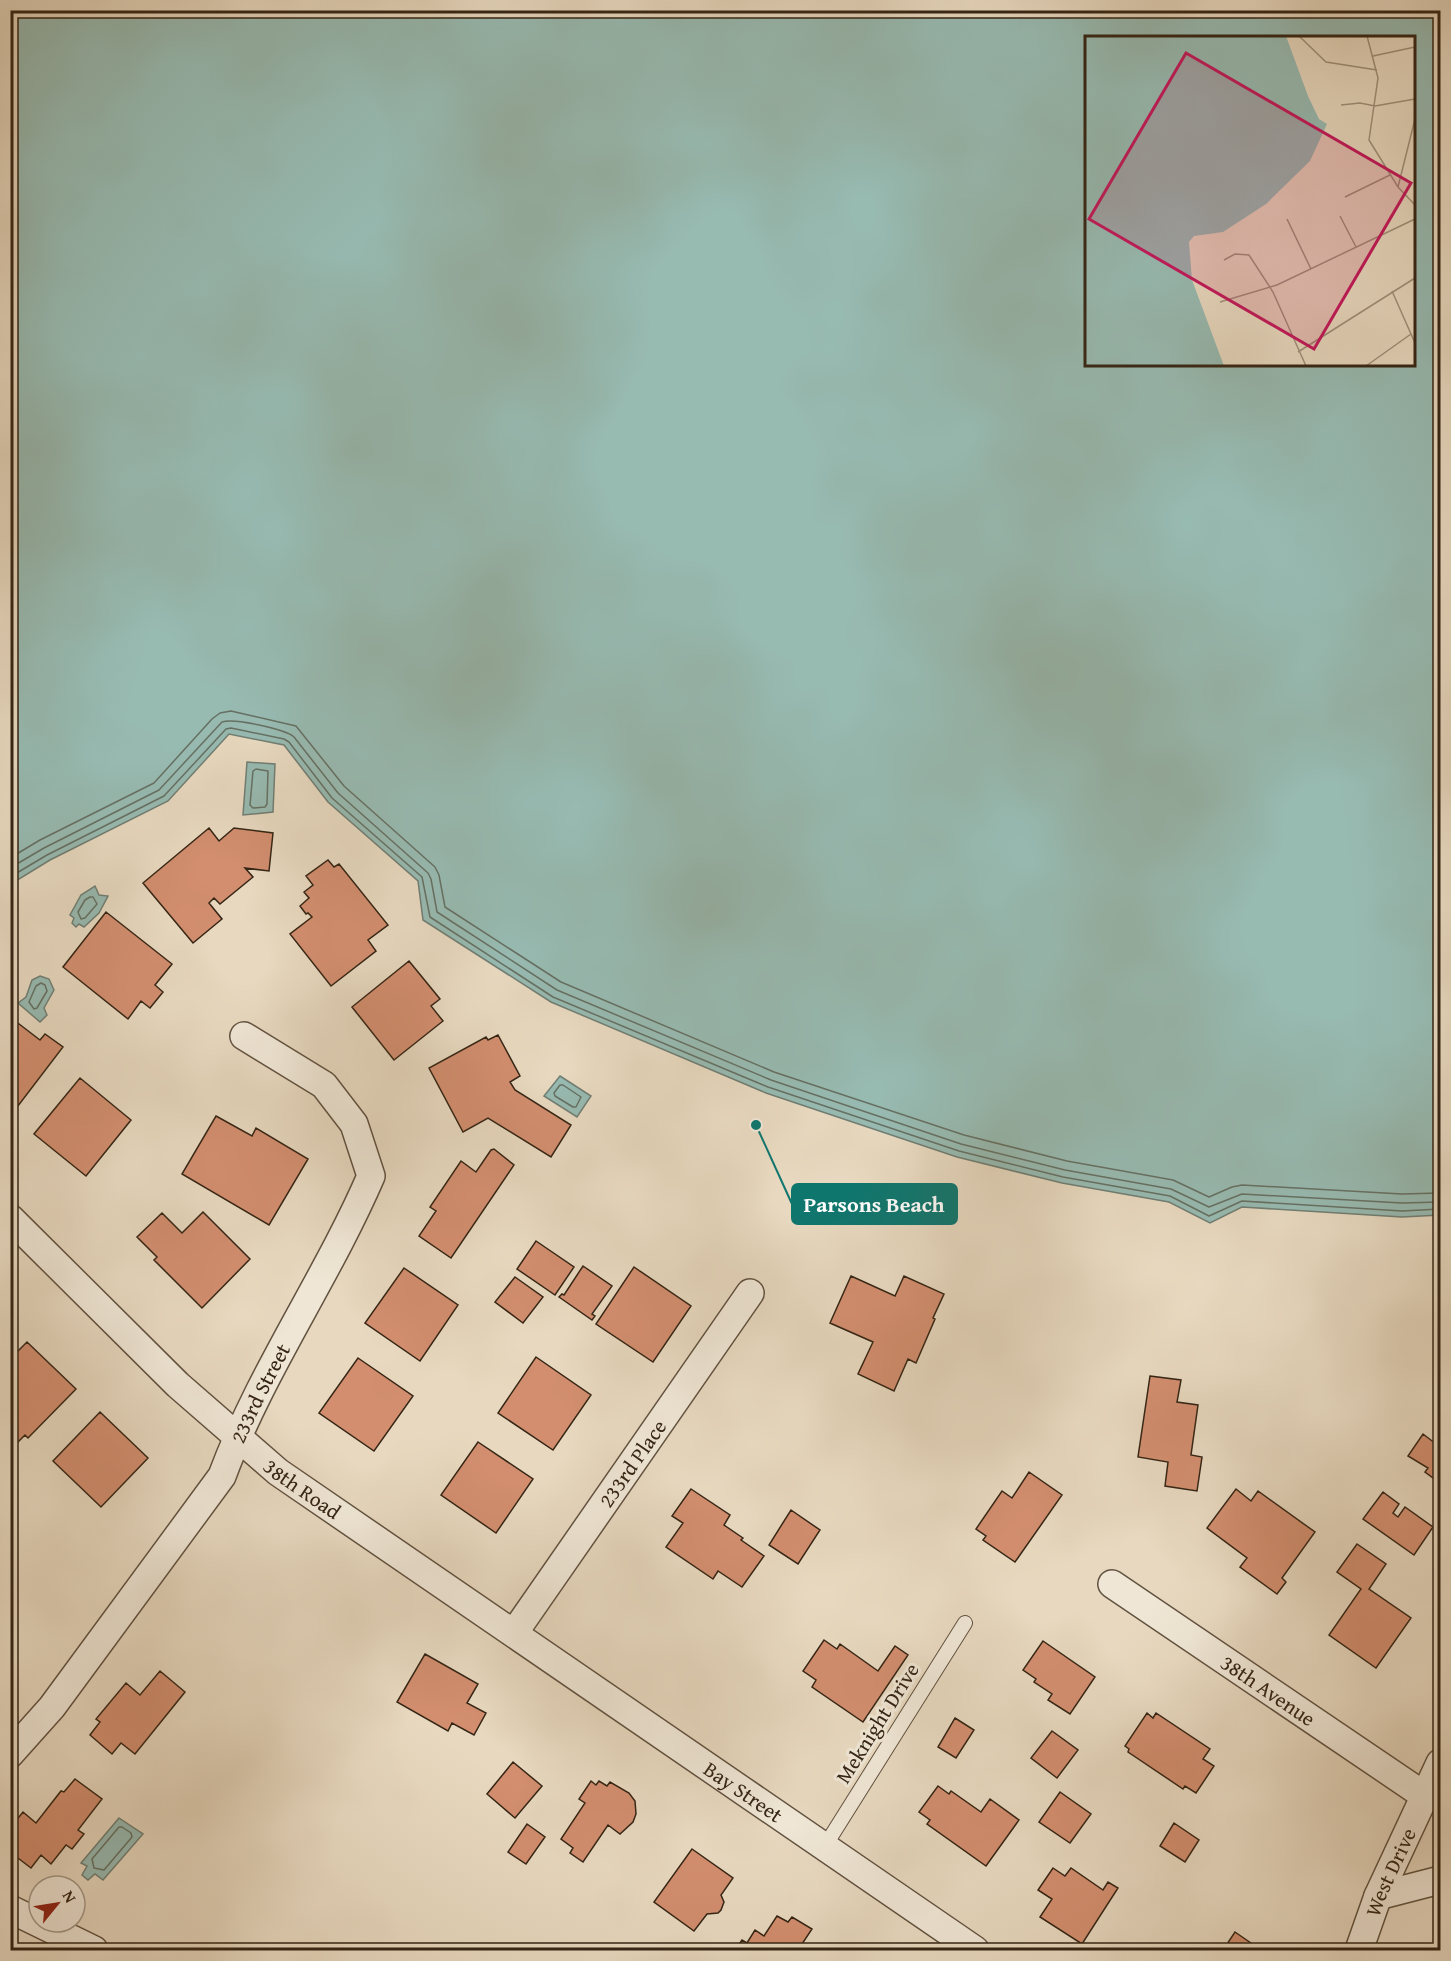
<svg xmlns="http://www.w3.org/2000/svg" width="1451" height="1961" font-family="'Gentium Book Plus',serif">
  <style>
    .water { fill: #97bab1; stroke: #707e73; stroke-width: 1.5; fill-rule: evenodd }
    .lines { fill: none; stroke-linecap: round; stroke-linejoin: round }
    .shore { stroke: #667063; stroke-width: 1.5 }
    .building { fill: #d28e6f; stroke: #352515; stroke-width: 1.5 }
    .lane-casing { stroke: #625240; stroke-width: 16 }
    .street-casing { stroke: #625240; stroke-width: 30 }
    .lane { stroke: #efe6d5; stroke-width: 14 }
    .street { stroke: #efe6d5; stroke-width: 27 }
    .labels { text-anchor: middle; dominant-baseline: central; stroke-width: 6; stroke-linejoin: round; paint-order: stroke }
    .street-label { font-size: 21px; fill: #352515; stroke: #efe6d5 }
    .inset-road { fill: none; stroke: #a0907b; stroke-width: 1.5 }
    .view { fill: #c2185b; fill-opacity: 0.15; stroke: #c2185b; stroke-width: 3 }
    .inset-edge { fill: none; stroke: #352515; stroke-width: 3 }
    .leader { fill: none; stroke: #0f766e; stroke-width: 2 }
    .callout-dot { fill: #0f766e; stroke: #efe6d5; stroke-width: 2 }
    .callout { fill: #0f766e; stroke: #0f766e; stroke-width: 2 }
    .callout-label { font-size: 22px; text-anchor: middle; font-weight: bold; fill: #fff }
  </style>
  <rect width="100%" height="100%" fill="#e7d8bf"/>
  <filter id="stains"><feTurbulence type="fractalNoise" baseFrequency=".00333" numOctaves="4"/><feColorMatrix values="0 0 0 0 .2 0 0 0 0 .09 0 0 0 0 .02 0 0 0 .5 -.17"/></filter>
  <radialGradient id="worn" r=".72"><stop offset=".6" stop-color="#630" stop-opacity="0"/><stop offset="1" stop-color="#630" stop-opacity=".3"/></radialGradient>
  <path class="water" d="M11 10 1440 11V1215L1402 1217 1242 1207 1210 1223 1169 1202 1062 1183 957 1157 766 1093 551 1002 423 920 418 881 328 802 284 745 229 734 168 801 50 860 11 884ZM1086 38H1414V364H1086Z
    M247 762 275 764 273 812 243 815Z
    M95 886 99 895 108 896 99 913 84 927 79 924 76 927 72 923 74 918 70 915 81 895Z
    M40 976 49 979 54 990 44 1008 47 1015 40 1022 18 1003 26 997 32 980Z
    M560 1076 591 1096 577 1117 544 1096Z
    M119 1818 143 1834 103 1880 95 1874 88 1880 82 1875 87 1866 81 1863Z"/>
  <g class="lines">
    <path class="shore" d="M256 769 268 771 267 804 265 807 253 808 250 805 253 771Z
      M10 858 40 840 154 783 212 719 220 713 231 711 296 726 344 786 435 867 439 875 445 907 561 982 774 1072 964 1135 1067 1161 1173 1180 1209 1197 1232 1187 1242 1185 1402 1194 1440 1193
      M10 868 44 848 159 790 222 722C234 718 285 729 294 737L338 793 428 873 431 879 437 912 557 990 771 1080 961 1144 1065 1170 1171 1189 1209 1207 1242 1194 1402 1203 1440 1202
      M10 877 47 855 164 796 226 729 231 728 284 739 289 742 332 798 422 877 430 917 553 997 768 1087 959 1151 1063 1177 1170 1196 1209 1216 1242 1201 1402 1211 1440 1209
      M90 897H93L97 904 85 918 81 919 78 912 85 900Z
      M41 983 45 985 47 991 37 1008 34 1009 29 1002 36 986Z
      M560 1085H563L581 1097 576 1107H573L555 1096 554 1093Z
      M119 1827H122L131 1833 132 1837 104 1870 94 1868 92 1859Z"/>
  </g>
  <path class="building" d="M209 828 219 841 234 828 273 833 269 871 245 868 253 877 220 904 214 898 209 903 222 919 193 943 143 883Z
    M328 860 334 867 339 864 388 925 368 940 376 951 331 986 290 934 312 917 308 913 306 914 300 906 309 898 304 892 313 885 306 876Z
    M106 912 172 964 155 985 163 992 150 1008 141 1001 128 1019 63 967Z
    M409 961 440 999 431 1006 443 1021 394 1060 352 1007Z
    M10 1017 40 1040 45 1034 63 1047 11 1115Z
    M498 1035 520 1076 510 1082 515 1090 571 1125 551 1157 488 1118 463 1132 429 1068 486 1037 488 1040Z
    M80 1078 131 1120 86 1176 34 1134Z
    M216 1116 252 1136 256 1128 308 1159 269 1225 182 1174Z
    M494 1149 514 1165 451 1258 419 1236 436 1211 430 1207 461 1161 476 1172 491 1150Z
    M203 1212 250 1259 202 1308 154 1260 157 1257 137 1237 162 1213 182 1233Z
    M536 1241 574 1267 555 1295 517 1269Z
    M583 1266 612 1286 592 1314 595 1316 592 1320 559 1297 562 1294 564 1295Z
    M634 1267 691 1306 653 1362 596 1324Z
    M404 1268 458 1305 420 1361 365 1323Z
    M851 1276 895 1296 904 1276 944 1294 933 1318 935 1319 916 1363 908 1359 894 1391 858 1374 873 1342 830 1323Z
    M515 1277 543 1297 523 1323 495 1302Z
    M27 1342 76 1389 28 1438 25 1435 13 1447 10 1444V1359Z
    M536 1357 591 1395 553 1450 498 1413Z
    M358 1358 413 1396 374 1451 319 1413Z
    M1150 1376 1181 1380 1177 1402 1198 1405 1191 1455 1202 1457 1197 1491 1165 1486 1168 1462 1138 1457Z
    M100 1412 148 1458 101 1507 53 1461Z
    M1423 1434 1440 1447V1483L1425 1472 1428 1468 1408 1456Z
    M478 1442 533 1479 496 1533 441 1495Z
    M1029 1472 1062 1495 1015 1562 983 1540 986 1536 976 1529 1002 1491 1012 1498Z
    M691 1489 730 1515 724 1525 743 1538 741 1540 764 1556 742 1587 718 1571 713 1579 666 1547 683 1523 672 1516Z
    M1236 1489 1251 1501 1258 1491 1315 1532 1282 1578 1286 1582 1277 1594 1240 1567 1247 1558 1207 1528Z
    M1383 1492 1399 1504 1393 1513 1398 1517 1405 1507 1433 1527 1414 1555 1363 1519Z
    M791 1510 820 1530 798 1564 769 1545Z
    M1357 1544 1386 1564 1369 1589 1411 1618 1376 1668 1329 1635 1361 1589 1337 1572Z
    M824 1640 837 1649 840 1644 878 1671 895 1646 908 1655 863 1722 812 1687 816 1680 803 1671Z
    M1043 1641 1095 1677 1070 1714 1048 1700 1052 1694 1034 1682 1036 1679 1023 1670Z
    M425 1654 478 1684 467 1703 486 1713 474 1735 452 1723 448 1731 397 1702Z
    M160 1671 185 1692 135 1754 121 1743 112 1754 90 1735 100 1722 96 1719 126 1683 140 1695Z
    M1147 1713 1153 1718 1156 1713 1210 1749 1203 1759 1214 1766 1196 1793 1185 1786 1183 1789 1128 1752 1129 1749 1125 1746Z
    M955 1718 974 1730 956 1758 938 1747Z
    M1052 1731 1078 1750 1057 1778 1031 1758Z
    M513 1762 542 1786 515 1818 487 1794Z
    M75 1779 102 1799 78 1830 84 1834 72 1849 66 1845 51 1864 41 1855 31 1868 10 1852V1828L23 1812 36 1823 61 1791 64 1792Z
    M591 1781 596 1785 599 1781 607 1786 610 1782 629 1793 635 1801 636 1814 633 1822 620 1834 608 1825 583 1862 570 1853 573 1848 561 1839 585 1803 579 1799Z
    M938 1786 949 1794 951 1791 981 1812 990 1799 1019 1820 986 1866 927 1824 930 1820 919 1812Z
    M1060 1792 1091 1814 1070 1843 1039 1822Z
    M1174 1823 1199 1840 1185 1862 1160 1846Z
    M527 1824 545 1837 526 1864 508 1852Z
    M692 1849 733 1878 721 1895 724 1902 721 1910 718 1913 707 1914 694 1931 654 1902Z
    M1053 1868 1065 1876 1071 1868 1103 1890 1108 1882 1118 1888 1082 1944 1040 1917 1052 1899 1038 1890Z
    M777 1916 788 1922 792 1917 812 1929 798 1950H735L742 1940 747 1943 755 1930 764 1936Z
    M1235 1932 1261 1950H1223Z"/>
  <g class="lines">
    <g class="lane-casing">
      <path id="lane" d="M825 1846 965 1623"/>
    </g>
    <g class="street-casing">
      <g id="street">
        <path id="s1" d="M10 1218 178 1385 278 1472 975 1950"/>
        <path id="s2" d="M1112 1584 1425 1796"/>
        <path id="s3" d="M514 1633 750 1293"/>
        <path id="s4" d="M10 1754 52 1707 222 1476C261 1371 327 1278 371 1176L354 1124 324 1085 244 1036"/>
        <path d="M1378 1896 1440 1880"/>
        <path d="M10 1909 94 1950"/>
        <path id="s5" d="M1359 1950 1378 1896 1440 1763"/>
      </g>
    </g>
    <use href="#lane" class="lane"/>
    <use href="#street" class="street"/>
  </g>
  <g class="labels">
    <g class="street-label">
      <text stroke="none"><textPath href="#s4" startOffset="441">233rd Street</textPath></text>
      <text stroke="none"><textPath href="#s3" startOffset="207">233rd Place</textPath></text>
      <text stroke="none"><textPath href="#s1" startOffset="399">38th Road</textPath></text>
      <text stroke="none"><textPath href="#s2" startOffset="189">38th Avenue</textPath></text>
      <text transform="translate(877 1723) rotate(-58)">Meknight Drive</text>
      <text stroke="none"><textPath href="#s1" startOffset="934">Bay Street</textPath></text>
      <text stroke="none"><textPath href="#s5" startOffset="84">West Drive</textPath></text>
    </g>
  </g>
  <g transform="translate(1085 36)">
    <rect width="330" height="330" fill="#e7d8bf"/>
    <path d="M0 0H201L223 60 234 83 242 88 225 125 181 168 138 196 109 200 104 206 107 244 139 330H0Z" fill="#97bab1"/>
    <path class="inset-road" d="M214 0 241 26 292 34M282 0 293 42 284 104 313 151 330 169M288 20 330 11M256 69 275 67 290 70 330 63M313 151 330 83M260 161 305 139M255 180 271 211M202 183 226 233M139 224 150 218 164 219 188 256 221 330M307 255 330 307M135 266 192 249 330 183M213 316 330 242M281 330 326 298"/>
    <path class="view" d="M101 17 326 147 229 313 4 183Z"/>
    <rect width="330" height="330" class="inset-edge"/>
  </g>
  <path class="leader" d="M756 1125L792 1204"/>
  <circle class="callout-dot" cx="756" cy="1125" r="6"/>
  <rect class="callout" x="792" y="1184" width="165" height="40" rx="6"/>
  <g class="callout-label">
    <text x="874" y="1212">Parsons Beach</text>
  </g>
  <rect width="1451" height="1961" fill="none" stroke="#e7d8bf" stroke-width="36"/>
  <rect x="12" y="12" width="1427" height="1937" fill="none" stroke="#352515" stroke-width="3"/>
  <rect x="18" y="18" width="1415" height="1925" fill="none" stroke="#352515" stroke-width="1.5"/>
  <g transform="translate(57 1904) rotate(60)"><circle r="28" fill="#efe6d5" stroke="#a59988" stroke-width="1.5"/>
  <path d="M0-4.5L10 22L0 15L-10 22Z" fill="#8f2418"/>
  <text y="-9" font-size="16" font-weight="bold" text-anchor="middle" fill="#352515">N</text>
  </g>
  <rect width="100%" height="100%" filter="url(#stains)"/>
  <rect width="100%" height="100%" fill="url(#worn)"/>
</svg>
